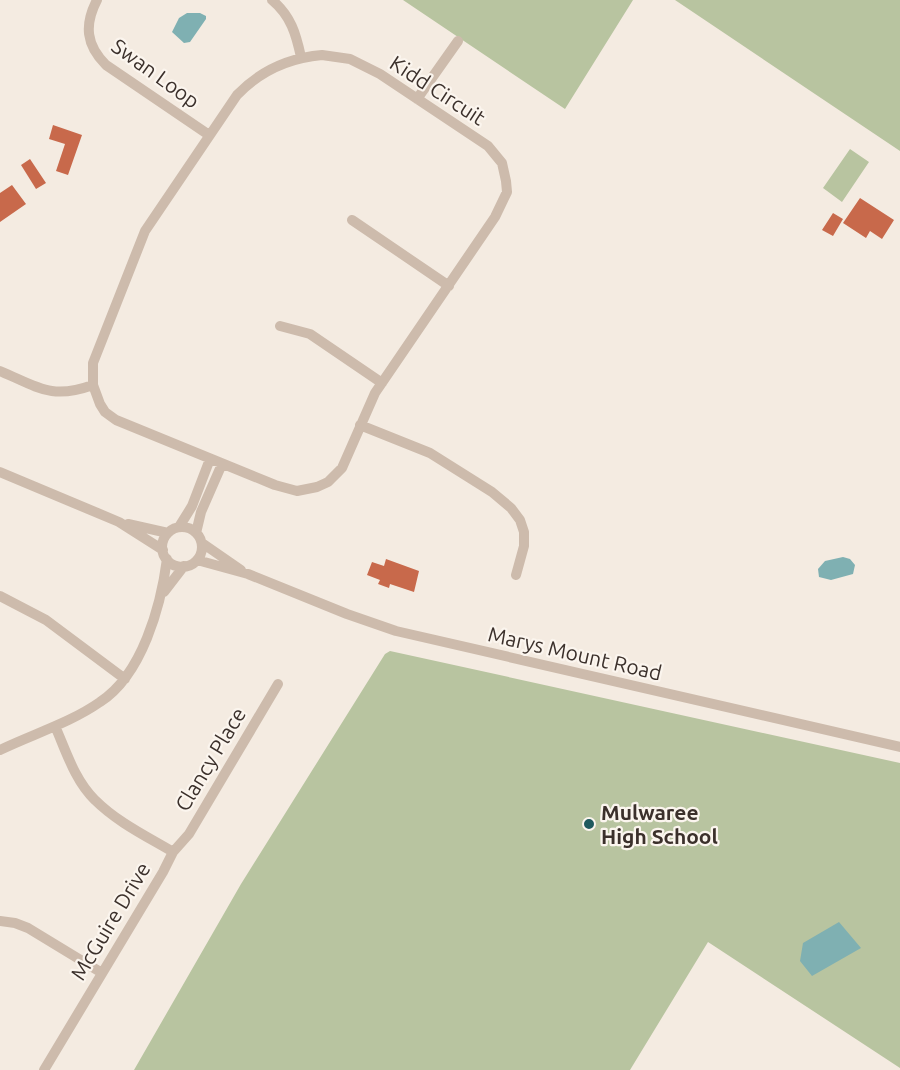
<svg xmlns="http://www.w3.org/2000/svg" width="900" height="1070" font-family="Ubuntu,sans-serif">
  <style>
    .green { fill: #b8c4a0 }
    .water { fill: #7fb0b2 }
    .building { fill: #c8694b }
    .lines { fill: none; stroke-linecap: round; stroke-linejoin: round }
    .minor { stroke: #cdbbac; stroke-width: 10 }
    .poi-dot { fill: #1f5a5e; stroke: #fbf5ee; stroke-width: 2 }
    .labels { text-anchor: middle; dominant-baseline: central; stroke-width: 4.5; stroke-linejoin: round; paint-order: stroke }
    .street-label { font-size: 21px; fill: #3b302b; stroke: #fbf5ee }
    .poi-label { font-size: 21px; font-weight: bold; fill: #3b302b; stroke: #fbf5ee; text-anchor: start }
  </style>
  <rect width="100%" height="100%" fill="#f4ebe1"/>
  <path class="green" d="M403 0H633L565 109Z
    M675 0H900V151Z
    M850 149 869 162 842 202 823 188Z
    M390 651 900 763V1068L708 942 630 1070H134L241 884 385 654Z"/>
  <path class="water" d="M187 13H200L206 16V19L190 42 184 43 172 32 179 18Z
    M843 557 850 559 855 565 853 574 831 580 819 577 818 569 825 561Z
    M839 922 861 948 812 976 800 961 803 943Z"/>
  <path class="building" d="M53 125 82 135 68 175 56 171 65 144 49 139Z
    M30 159 46 183 36 189 21 165Z
    M12 185 26 204 0 222V193Z
    M860 198 894 220 882 239 870 231 866 238 843 223Z
    M833 213 843 219 833 236 822 230Z
    M386 559 419 571 414 592 390 584 389 588 378 584 380 580 367 575 372 562 384 566Z"/>
  <g class="lines">
    <path class="minor" d="M97 0C84 25 86 45 106 65L209 135
      M272 0C291 16 296 34 301 57
      M322 55 350 59 380 74 488 146 502 163 506 181 507 192 495 217 375 393 342 468 328 482 317 487 297 491 275 485 116 420 105 412 100 404 93 385V363L145 231 237 95C260 71 288 58 322 55Z
      M417 99 458 41
      M352 220 449 286
      M280 326 310 334 382 383
      M0 371C38 387 51 400 93 385
      M360 425 430 453 492 492 511 508 520 520 524 532V546L516 575
      M0 472 119 522 163 550
      M128 524 168 533
      M179 527 192 506 210 459
      M162 547a20 20 0 1 1 40 0a20 20 0 1 1-40 0Z
      M196 533 201 512 222 464
      M202 543 241 570
      M197 560 248 574 347 614 396 631 900 747
      M164 592 184 566
      M0 596 46 620 125 679
      M0 750C33 734 70 723 100 702 142 675 161 606 167 559
      M173 852 189 834 278 684
      M0 921 15 923 28 928 102 973
      M44 1070 163 872 173 852C146 836 117 822 95 800 75 781 66 751 55 726"/>
  </g>
  <circle class="poi-dot" cx="589" cy="824" r="6"/>
  <g class="labels">
    <g class="street-label">
      <text transform="translate(156 73) rotate(36)">Swan Loop</text>
      <text transform="translate(438 90) rotate(33)">Kidd Circuit</text>
      <text transform="translate(575 653) rotate(13)">Marys Mount Road</text>
      <text transform="translate(210 759) rotate(-59)">Clancy Place</text>
      <text transform="translate(110 921) rotate(-59)">McGuire Drive</text>
    </g>
    <g class="poi-label">
      <text x="601" y="812">Mulwaree<tspan x="601" dy="24">High School</tspan></text>
    </g>
  </g>
</svg>
